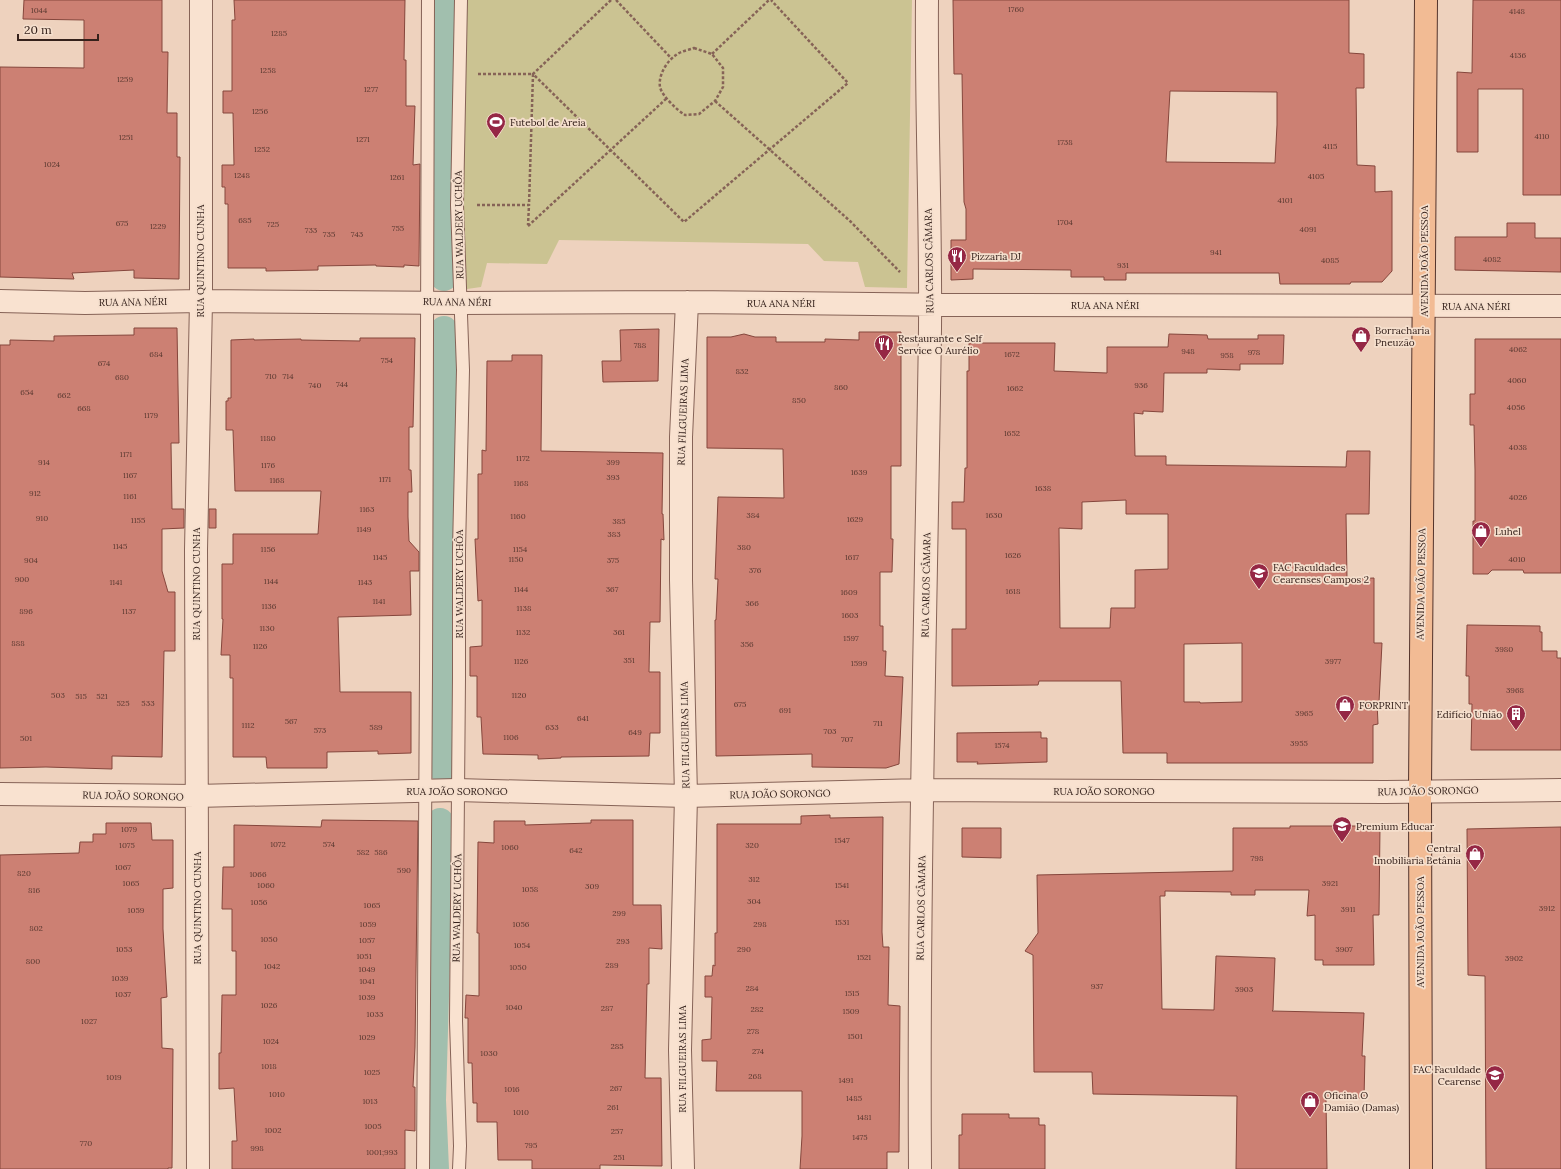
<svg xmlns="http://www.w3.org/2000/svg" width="1561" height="1169" font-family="Lora,serif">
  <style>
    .green { fill: #cbc392 }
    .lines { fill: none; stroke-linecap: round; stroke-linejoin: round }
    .canal { stroke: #a1bfae; stroke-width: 28 }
    .building { fill: #cc8073; stroke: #85463c; fill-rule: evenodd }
    .service-casing { stroke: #866357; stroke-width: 14 }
    .minor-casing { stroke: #866357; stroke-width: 24 }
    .primary-casing { stroke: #53332b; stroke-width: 24 }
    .path { stroke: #866357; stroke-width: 2.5; stroke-dasharray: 3 2; stroke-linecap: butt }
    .service { stroke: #f9e2d0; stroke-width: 12 }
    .minor { stroke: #f9e2d0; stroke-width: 22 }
    .primary { stroke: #f2bb94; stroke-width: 22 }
    .labels { text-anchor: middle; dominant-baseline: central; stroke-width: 3.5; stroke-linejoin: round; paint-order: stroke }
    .number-label { font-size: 8px; fill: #5b3931 }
    .poi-label { font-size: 10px; fill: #35211b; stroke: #f5dfcd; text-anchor: start }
    .street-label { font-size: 10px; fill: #35211b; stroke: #f5dfcd }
  </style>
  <rect width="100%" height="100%" fill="#eed2be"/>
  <path class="green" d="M466 0H912L907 288 865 287 858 262 824 261 808 244 559 240 547 264 487 263 481 287 460 290Z"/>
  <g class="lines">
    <path class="canal" d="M444 277 443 144 445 0
      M442 768 444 330
      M435 1169 432 1100 440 822"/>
  </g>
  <path class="building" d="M24 0H162V52H168L167 113H177V157H180L179 279 134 278V270L72 273 74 279 0 277V67L84 68V20L23 19Z
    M234 0H405L404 60H406V106H415L413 165 420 164 419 266 404 265V267L376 266V265L318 266V270L266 271V268H228V204H225V187H222V165H234L233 113H223V91H232V20H235Z
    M953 0H1349V53L1364 54V88H1356L1357 165 1375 166V192L1392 191V271L1382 282H1351L1350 284H1280L1279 273H1126V280H1104V277H1071V270L973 269V279L951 280V240H966V209L964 202 962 74H954ZM1170 91 1277 92V125L1275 163 1166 162Z
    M1473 0H1561V195H1523V89H1478V152H1457V72L1472 73Z
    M1507 223H1535V238H1561V272L1455 270V237H1507Z
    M134 328H177L179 443H171L172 509H184V528L162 529V571L168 592H175V651H164L162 757 112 756V769L46 767 0 768V345H10V340L54 341V336L134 335Z
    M659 329 658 381 603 382 602 361H621L620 330Z
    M859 332H901V466H891V539H893L892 572H880V626H883V651H886L885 676 903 677 899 764 886 768 812 767V754L716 756 715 620H716L718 579H715L718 497 784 498 783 449 707 448V337H731L744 334 755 337H776V342H825V339L859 340Z
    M1169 334 1207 335 1208 339H1258V335H1284L1283 364H1240V370L1207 369V373H1164L1163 412 1143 411V414L1134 413 1135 456H1166V465L1346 467 1347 451H1370L1369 514H1346L1347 579 1374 578V643H1382L1379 702H1377L1378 724 1373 725V763H1167V753H1123L1121 681H1039L1038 685 952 686V629H966V529H952V502H964L965 468H967V371H969V343H1055L1054 371 1107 373V347H1168ZM1126 500V514H1168V569L1135 570V608H1111L1110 628H1060L1059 528 1082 529V502ZM1242 643V702L1200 703V702H1184V644Z
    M360 338H415L413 427H409V470H411L412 492H408V517L409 541 419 552V571H410L411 615 338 617 340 692H411V753L378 754V751L327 752V768H267L266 757H233V678H230V655H221L223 619H222V564H233V534H318L321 491H235L233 430H226V401H228V398H231V340L254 339V340L301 339V340L360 341Z
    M1475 339H1561V573H1524L1523 570H1492L1488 574H1473V521H1475V470L1474 425H1470V394H1475Z
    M512 355H542L541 451 663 453 662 514H663L664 540 661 539 660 622H650L649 672H660V733H650L649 756 561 757V758L538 759V755L483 754 481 717H477V676H470V647L482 646V600L478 601 475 539H478V474H482V450L486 451 487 361H512Z
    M209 509H216V528H209Z
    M1467 625 1540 626V632H1542V651H1557V658H1561V750H1471L1472 704H1469V676H1466Z
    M1041 732V738H1047V762L977 764 978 762H957V733Z
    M830 815V818L883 817 882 932 883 947H889L888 1005 900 1006 899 1152H887V1169H800L802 1136V1091H716L717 1061H702V1040L711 1039 712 997H705V976H712L713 965 715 966V933H717V824H801V816Z
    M322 820 418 821 415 1047 413 1087H415V1131L405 1130V1169H232V1141H237L234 1088 219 1089V1053H221L222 995H236V951H232V909H222L223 867H234V825L321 827Z
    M591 820H633V905H661L662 949 649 948V984H647L645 1078H661L662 1166 600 1165V1169H532V1160H498L497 1122H477V1103H473L472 1063H468V1018H465L466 995 479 996V933H477L478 842 494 843V821H525V825L591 823Z
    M106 823H151L152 840H173V888L163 889V929L167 997 161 998 162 1048 173 1049 172 1168H168V1169H0V855L79 853 80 842H93V834H106Z
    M1290 826H1380L1379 915H1373L1374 965H1323V960H1315V915L1307 916 1309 890H1255V895H1231V892L1165 891V896H1160L1162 1009 1214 1010 1216 956 1275 958 1273 1010 1272 1011 1364 1013 1362 1056H1365L1364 1098H1326L1327 1169H1236L1237 1096 1093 1094 1092 1072H1034L1033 955 1025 951 1038 933 1037 875 1233 871V828H1290Z
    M1561 827V1169H1486L1485 976 1468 975 1467 829Z
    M962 828H1001V858L962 857Z
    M962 1114H1009V1118H1039V1125H1045V1169H959V1135H962Z"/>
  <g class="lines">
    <g class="service-casing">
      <path id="service" d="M423 1169 426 673 428 0
        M459 1169 460 1146 456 1021 459 678V550L463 370 457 205 461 0"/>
    </g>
    <g class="minor-casing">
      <path id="minor" d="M0 301 85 303 201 301 461 303 687 302 959 305 1561 306
        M0 794 196 796 457 790 686 796 922 790 1385 792 1561 790
        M198 1169 196 550 201 301V0
        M683 1169 680 1050 686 796 681 580V437L687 302
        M920 1169C918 889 926 609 930 329 931 219 926 110 927 0"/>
    </g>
    <g class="primary-casing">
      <path id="primary" d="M1421 1169 1420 790 1426 0"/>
    </g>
    <path class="path" d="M611 0 533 74 684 222 848 83 771 0
      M616 0 672 59
      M694 48 712 54 723 68V87L715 101 699 114 685 115C677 110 662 96 660 87 658 75 667 61 676 55 681 51 689 50 694 48Z
      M712 54 769 0
      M478 74H533L529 205
      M715 101 850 221 900 272
      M477 205H529L528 225
      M528 226 667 98"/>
    <use href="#service" class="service"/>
    <use href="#minor" class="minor"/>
    <use href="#primary" class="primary"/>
  </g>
  <defs>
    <g id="stadium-pin" transform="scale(1)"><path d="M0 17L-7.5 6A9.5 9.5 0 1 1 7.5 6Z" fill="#952745" stroke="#f5dfcd"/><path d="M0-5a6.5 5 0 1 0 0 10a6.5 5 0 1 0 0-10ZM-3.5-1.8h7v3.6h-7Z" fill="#fff"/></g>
    <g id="restaurant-pin" transform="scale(1)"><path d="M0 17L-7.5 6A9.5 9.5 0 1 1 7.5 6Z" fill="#952745" stroke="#f5dfcd"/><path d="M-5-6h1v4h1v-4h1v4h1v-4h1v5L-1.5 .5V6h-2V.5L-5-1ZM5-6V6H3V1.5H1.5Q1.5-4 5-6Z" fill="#fff"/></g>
    <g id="shop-pin" transform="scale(1)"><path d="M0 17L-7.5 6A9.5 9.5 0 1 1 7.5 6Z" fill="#952745" stroke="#f5dfcd"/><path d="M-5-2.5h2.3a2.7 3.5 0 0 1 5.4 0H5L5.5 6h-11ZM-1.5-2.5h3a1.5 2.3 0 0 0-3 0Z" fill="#fff"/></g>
    <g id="university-pin" transform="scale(1)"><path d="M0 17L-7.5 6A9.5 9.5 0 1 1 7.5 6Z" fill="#952745" stroke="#f5dfcd"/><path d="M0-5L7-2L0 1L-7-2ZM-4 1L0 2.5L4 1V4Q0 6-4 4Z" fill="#fff"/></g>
    <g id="building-pin" transform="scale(1)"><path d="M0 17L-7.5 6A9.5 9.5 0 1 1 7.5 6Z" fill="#952745" stroke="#f5dfcd"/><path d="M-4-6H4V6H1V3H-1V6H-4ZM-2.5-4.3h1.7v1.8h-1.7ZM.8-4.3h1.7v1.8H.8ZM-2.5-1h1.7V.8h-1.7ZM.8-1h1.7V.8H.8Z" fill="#fff"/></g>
    <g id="school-pin" transform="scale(1)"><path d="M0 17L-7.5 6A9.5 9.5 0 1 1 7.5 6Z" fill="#952745" stroke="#f5dfcd"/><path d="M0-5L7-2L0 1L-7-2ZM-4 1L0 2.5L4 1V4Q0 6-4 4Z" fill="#fff"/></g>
  </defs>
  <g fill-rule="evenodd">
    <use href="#stadium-pin" x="496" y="122"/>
    <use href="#restaurant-pin" x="957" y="256"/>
    <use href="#shop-pin" x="1361" y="336"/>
    <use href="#restaurant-pin" x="884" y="344"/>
    <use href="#shop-pin" x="1481" y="531"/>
    <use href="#university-pin" x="1259" y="573"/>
    <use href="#shop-pin" x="1345" y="705"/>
    <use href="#building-pin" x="1516" y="714"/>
    <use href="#school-pin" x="1342" y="826"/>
    <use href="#shop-pin" x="1475" y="854"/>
    <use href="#university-pin" x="1495" y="1075"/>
    <use href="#shop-pin" x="1310" y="1101"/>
  </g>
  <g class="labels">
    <g class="number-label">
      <text x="1016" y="9">1760</text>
      <text x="39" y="10">1044</text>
      <text x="1517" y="11">4148</text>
      <text x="279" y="33">1285</text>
      <text x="1518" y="55">4136</text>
      <text x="268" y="70">1258</text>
      <text x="125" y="79">1259</text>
      <text x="371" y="89">1277</text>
      <text x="260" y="111">1256</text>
      <text x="1542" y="136">4110</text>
      <text x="126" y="137">1251</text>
      <text x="363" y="139">1271</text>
      <text x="1065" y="142">1738</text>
      <text x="1330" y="146">4115</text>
      <text x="262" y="149">1252</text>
      <text x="52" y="164">1024</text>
      <text x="242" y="175">1248</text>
      <text x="1316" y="176">4105</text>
      <text x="397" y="177">1261</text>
      <text x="1285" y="200">4101</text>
      <text x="245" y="220">685</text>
      <text x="1065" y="222">1704</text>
      <text x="122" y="223">675</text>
      <text x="273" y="224">725</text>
      <text x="158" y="226">1229</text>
      <text x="398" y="228">755</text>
      <text x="1308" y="229">4091</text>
      <text x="311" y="230">733</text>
      <text x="329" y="234">735</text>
      <text x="357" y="234">743</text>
      <text x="1216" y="252">941</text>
      <text x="1492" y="259">4082</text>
      <text x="1330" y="260">4085</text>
      <text x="1123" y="265">931</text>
      <text x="640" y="345">788</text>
      <text x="1518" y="349">4062</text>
      <text x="1188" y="351">948</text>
      <text x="1254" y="352">978</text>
      <text x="156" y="354">684</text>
      <text x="1012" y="354">1672</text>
      <text x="1227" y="355">958</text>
      <text x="387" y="360">754</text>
      <text x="104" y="363">674</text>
      <text x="742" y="371">832</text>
      <text x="271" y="376">710</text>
      <text x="288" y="376">714</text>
      <text x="122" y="377">680</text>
      <text x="1517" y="380">4060</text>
      <text x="342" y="384">744</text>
      <text x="315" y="385">740</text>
      <text x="1141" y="385">936</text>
      <text x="841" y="387">860</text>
      <text x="1015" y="388">1662</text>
      <text x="27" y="392">654</text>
      <text x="64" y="395">662</text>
      <text x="799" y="400">850</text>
      <text x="1516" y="407">4056</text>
      <text x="84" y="408">668</text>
      <text x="151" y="415">1179</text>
      <text x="1012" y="433">1652</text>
      <text x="268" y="438">1180</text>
      <text x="1518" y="447">4038</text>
      <text x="126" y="454">1171</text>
      <text x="523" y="458">1172</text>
      <text x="44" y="462">914</text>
      <text x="613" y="462">399</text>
      <text x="268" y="465">1176</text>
      <text x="859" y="472">1639</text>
      <text x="130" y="475">1167</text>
      <text x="613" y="477">393</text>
      <text x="385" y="479">1171</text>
      <text x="277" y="480">1168</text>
      <text x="521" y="483">1168</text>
      <text x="1043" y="488">1638</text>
      <text x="35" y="493">912</text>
      <text x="130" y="496">1161</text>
      <text x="1518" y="497">4026</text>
      <text x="367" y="509">1163</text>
      <text x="753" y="515">384</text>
      <text x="994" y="515">1630</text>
      <text x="518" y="516">1160</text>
      <text x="42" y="518">910</text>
      <text x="855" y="519">1629</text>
      <text x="138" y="520">1155</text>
      <text x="619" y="521">385</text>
      <text x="364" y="529">1149</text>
      <text x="614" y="534">383</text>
      <text x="120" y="546">1145</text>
      <text x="744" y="547">380</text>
      <text x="268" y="549">1156</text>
      <text x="520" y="549">1154</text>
      <text x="1013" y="555">1626</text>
      <text x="380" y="557">1145</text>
      <text x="852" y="557">1617</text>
      <text x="516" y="559">1150</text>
      <text x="1517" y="559">4010</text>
      <text x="31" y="560">904</text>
      <text x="613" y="560">375</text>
      <text x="755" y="570">376</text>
      <text x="22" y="579">900</text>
      <text x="271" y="581">1144</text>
      <text x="116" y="582">1141</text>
      <text x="365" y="582">1143</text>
      <text x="521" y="589">1144</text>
      <text x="612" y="589">367</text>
      <text x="1013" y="591">1618</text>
      <text x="849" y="592">1609</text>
      <text x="379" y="601">1141</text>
      <text x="752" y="603">366</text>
      <text x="269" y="606">1136</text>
      <text x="524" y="608">1138</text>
      <text x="26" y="611">896</text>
      <text x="129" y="611">1137</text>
      <text x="850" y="615">1603</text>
      <text x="267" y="628">1130</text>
      <text x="523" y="632">1132</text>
      <text x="619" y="632">361</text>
      <text x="851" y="638">1597</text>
      <text x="18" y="643">888</text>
      <text x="747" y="644">356</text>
      <text x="260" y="646">1126</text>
      <text x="1504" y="649">3980</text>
      <text x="629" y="660">351</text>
      <text x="521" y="661">1126</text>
      <text x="1333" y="661">3977</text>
      <text x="859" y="663">1599</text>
      <text x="1515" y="690">3968</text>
      <text x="58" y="695">503</text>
      <text x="519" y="695">1120</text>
      <text x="81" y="696">515</text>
      <text x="102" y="696">521</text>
      <text x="123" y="703">525</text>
      <text x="148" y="703">533</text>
      <text x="740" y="704">675</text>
      <text x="785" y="710">691</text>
      <text x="1304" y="713">3965</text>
      <text x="583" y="718">641</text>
      <text x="291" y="721">567</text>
      <text x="878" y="723">711</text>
      <text x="248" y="725">1112</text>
      <text x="376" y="727">589</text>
      <text x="552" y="727">633</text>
      <text x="320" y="730">573</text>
      <text x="830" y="731">703</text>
      <text x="635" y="732">649</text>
      <text x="511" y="737">1106</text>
      <text x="26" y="738">501</text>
      <text x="847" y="739">707</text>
      <text x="1299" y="743">3955</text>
      <text x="1002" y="745">1574</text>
      <text x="129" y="829">1079</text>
      <text x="842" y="840">1547</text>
      <text x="278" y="844">1072</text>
      <text x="329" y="844">574</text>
      <text x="127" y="845">1075</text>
      <text x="752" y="845">320</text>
      <text x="510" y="847">1060</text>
      <text x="576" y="850">642</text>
      <text x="363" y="852">582</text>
      <text x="381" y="852">586</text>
      <text x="1257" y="858">798</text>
      <text x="123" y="867">1067</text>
      <text x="404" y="870">590</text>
      <text x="24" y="873">820</text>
      <text x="258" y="874">1066</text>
      <text x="754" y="879">312</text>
      <text x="131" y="883">1065</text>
      <text x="1330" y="883">3921</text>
      <text x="266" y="885">1060</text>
      <text x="842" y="885">1541</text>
      <text x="592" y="886">309</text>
      <text x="530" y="889">1058</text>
      <text x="34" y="890">816</text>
      <text x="754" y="901">304</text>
      <text x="259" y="902">1056</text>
      <text x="372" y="905">1065</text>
      <text x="1547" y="908">3912</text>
      <text x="1348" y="909">3911</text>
      <text x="136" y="910">1059</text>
      <text x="619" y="913">299</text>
      <text x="842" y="922">1531</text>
      <text x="368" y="924">1059</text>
      <text x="521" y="924">1056</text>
      <text x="760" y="924">298</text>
      <text x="36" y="928">802</text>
      <text x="269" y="939">1050</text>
      <text x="367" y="940">1057</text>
      <text x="623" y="941">293</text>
      <text x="522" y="945">1054</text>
      <text x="124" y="949">1053</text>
      <text x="744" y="949">290</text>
      <text x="1344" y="949">3907</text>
      <text x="364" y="956">1051</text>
      <text x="864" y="957">1521</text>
      <text x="1514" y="958">3902</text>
      <text x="33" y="961">800</text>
      <text x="612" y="965">289</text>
      <text x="272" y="966">1042</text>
      <text x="518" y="967">1050</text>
      <text x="367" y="969">1049</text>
      <text x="120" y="978">1039</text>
      <text x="367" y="981">1041</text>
      <text x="1097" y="986">937</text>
      <text x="752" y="988">284</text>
      <text x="1244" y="989">3903</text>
      <text x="852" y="993">1515</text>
      <text x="123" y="994">1037</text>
      <text x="367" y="997">1039</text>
      <text x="269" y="1005">1026</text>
      <text x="514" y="1007">1040</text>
      <text x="607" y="1008">287</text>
      <text x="757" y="1009">282</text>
      <text x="851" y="1011">1509</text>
      <text x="375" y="1014">1033</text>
      <text x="89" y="1021">1027</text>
      <text x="753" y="1031">278</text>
      <text x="855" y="1036">1501</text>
      <text x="367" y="1037">1029</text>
      <text x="271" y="1041">1024</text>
      <text x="617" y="1046">285</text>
      <text x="758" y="1051">274</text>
      <text x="489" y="1053">1030</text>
      <text x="269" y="1066">1018</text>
      <text x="372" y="1072">1025</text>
      <text x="755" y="1076">268</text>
      <text x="114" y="1077">1019</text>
      <text x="846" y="1080">1491</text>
      <text x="616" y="1088">267</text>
      <text x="512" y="1089">1016</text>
      <text x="277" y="1094">1010</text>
      <text x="854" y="1098">1485</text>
      <text x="370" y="1101">1013</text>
      <text x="613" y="1107">261</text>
      <text x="521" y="1112">1010</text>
      <text x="864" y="1117">1481</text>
      <text x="373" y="1126">1005</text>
      <text x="273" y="1130">1002</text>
      <text x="617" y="1131">257</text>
      <text x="860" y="1137">1475</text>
      <text x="86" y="1143">770</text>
      <text x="531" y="1145">795</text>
      <text x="257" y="1148">998</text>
      <text x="382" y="1152">1001;993</text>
      <text x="619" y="1157">251</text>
    </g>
    <g class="poi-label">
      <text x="510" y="122">Futebol de Areia</text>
      <text x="971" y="256">Pizzaria DJ</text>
      <text x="1375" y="330">Borracharia<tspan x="1375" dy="12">Pneuzão</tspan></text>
      <text x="898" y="338">Restaurante e Self<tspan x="898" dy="12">Service O Aurélio</tspan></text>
      <text x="1495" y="531">Luhel</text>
      <text x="1273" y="567">FAC Faculdades<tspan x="1273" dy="12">Cearenses Campos 2</tspan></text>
      <text x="1359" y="705">FORPRINT</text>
      <text x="1502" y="714" text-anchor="end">Edifício União</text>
      <text x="1356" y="826">Premium Educar</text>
      <text x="1461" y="848" text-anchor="end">Central<tspan x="1461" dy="12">Imobiliaria Betânia</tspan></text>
      <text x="1481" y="1069" text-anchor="end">FAC Faculdade<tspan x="1481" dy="12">Cearense</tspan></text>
      <text x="1324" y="1095">Oficina O<tspan x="1324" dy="12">Damião (Damas)</tspan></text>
    </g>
    <g class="street-label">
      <text transform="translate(459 225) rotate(-91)">RUA WALDERY UCHÔA</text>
      <text transform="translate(200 261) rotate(-90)">RUA QUINTINO CUNHA</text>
      <text transform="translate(929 261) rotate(-91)">RUA CARLOS CÂMARA</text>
      <text transform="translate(1424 261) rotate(-90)">AVENIDA JOÃO PESSOA</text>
      <text transform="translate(133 302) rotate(-1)">RUA ANA NÉRI</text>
      <text transform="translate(457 302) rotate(1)">RUA ANA NÉRI</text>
      <text x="781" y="303">RUA ANA NÉRI</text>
      <text x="1105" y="305">RUA ANA NÉRI</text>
      <text x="1476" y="306">RUA ANA NÉRI</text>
      <text transform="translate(683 412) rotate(-88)">RUA FILGUEIRAS LIMA</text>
      <text transform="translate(196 584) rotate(-90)">RUA QUINTINO CUNHA</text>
      <text transform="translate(459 584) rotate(-90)">RUA WALDERY UCHÔA</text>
      <text transform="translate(1421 584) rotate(-89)">AVENIDA JOÃO PESSOA</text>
      <text transform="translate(926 585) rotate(-89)">RUA CARLOS CÂMARA</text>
      <text transform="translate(685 735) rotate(-91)">RUA FILGUEIRAS LIMA</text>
      <text x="457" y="791">RUA JOÃO SORONGO</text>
      <text x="1104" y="791">RUA JOÃO SORONGO</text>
      <text transform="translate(1428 791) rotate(-1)">RUA JOÃO SORONGO</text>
      <text transform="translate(780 794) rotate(-1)">RUA JOÃO SORONGO</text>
      <text transform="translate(133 796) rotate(1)">RUA JOÃO SORONGO</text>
      <text transform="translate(197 908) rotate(-90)">RUA QUINTINO CUNHA</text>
      <text transform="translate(457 908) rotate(-89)">RUA WALDERY UCHÔA</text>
      <text transform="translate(921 908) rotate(-89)">RUA CARLOS CÂMARA</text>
      <text transform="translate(1420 932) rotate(-90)">AVENIDA JOÃO PESSOA</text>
      <text transform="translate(682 1059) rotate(-90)">RUA FILGUEIRAS LIMA</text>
    </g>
  </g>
  <path d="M18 34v6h80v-6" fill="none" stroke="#35211b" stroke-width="2"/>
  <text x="24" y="34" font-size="12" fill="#35211b" stroke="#f5dfcd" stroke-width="3" paint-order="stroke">20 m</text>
</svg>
